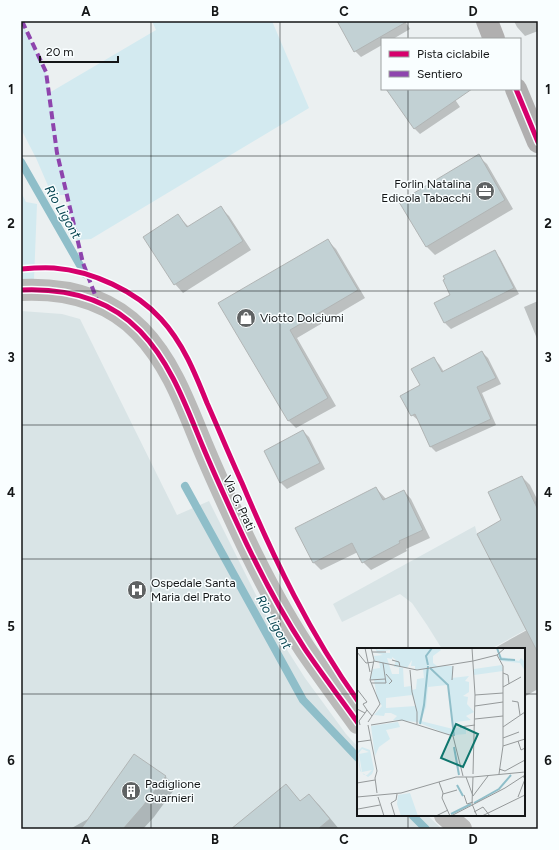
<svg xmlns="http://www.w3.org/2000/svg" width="559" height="850" font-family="Figtree,sans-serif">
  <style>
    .built { fill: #d9e4e6 }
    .green { fill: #d3eaf0 }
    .shadow { fill: #0003 }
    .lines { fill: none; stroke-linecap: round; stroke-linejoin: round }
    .stream { stroke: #8fbec9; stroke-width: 8 }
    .building { fill: #c2d1d4; stroke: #b1b5b5 }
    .tertiary { stroke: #babab9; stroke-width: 22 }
    .secondary { stroke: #b0afaf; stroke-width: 22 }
    .quiet { stroke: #8e44ad; stroke-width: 4; stroke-dasharray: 8 4; stroke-linecap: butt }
    .cycleway-casing { stroke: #f9feff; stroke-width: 8 }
    .cycleway { stroke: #d6006c; stroke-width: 5 }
    .grid { fill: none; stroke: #141617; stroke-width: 1; stroke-opacity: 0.55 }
    .labels { text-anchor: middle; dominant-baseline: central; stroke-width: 3; stroke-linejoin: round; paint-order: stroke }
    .poi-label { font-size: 12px; fill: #141617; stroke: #f9feff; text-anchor: start }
    .street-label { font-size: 12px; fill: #141617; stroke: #f9feff }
    .water-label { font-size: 13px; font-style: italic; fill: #074551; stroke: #f9feff }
    .inset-river { fill: none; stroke: #8fbec9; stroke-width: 2 }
    .inset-road { fill: none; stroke: #95999a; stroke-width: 1 }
    .view { fill: #0f766e; fill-opacity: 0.15; stroke: #0f766e; stroke-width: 2 }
    .inset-edge { fill: none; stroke: #141617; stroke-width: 2 }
    .neatline { fill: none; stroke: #141617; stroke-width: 1.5 }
    .grid-label { font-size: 13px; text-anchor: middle; font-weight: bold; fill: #141617 }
  </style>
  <rect width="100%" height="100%" fill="#ebf0f1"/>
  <path class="built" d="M21 311 62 314 80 319 177 515 209 501 270 623 305 678 346 734 358 747V815H427L442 829H21Z
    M538 500V623L491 649H442L427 625 412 603 400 594 342 622 333 604 475 526 477 534Z"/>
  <path class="green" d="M21 21 46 72 49 93 156 30 152 21H272L309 108 91 239 77 240 67 195H52L36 158 21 129Z
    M21 192 26 202 37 204 34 280 21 281Z"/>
  <path class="shadow" d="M338 21H405L410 29 393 39H382V45L361 57 355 51Z
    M514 21H538V31L525 36 517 27Z
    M388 89H448L460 107 420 134 414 128Z
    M478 156 487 164 513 209 435 255 426 246Z
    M220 207 229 216 251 250 183 293 175 284 178 216 189 227Z
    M328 241 336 249 365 298 297 338 336 406 296 428 288 420 220 303Z
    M494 252 500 258 519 294 451 329 445 323 435 304 452 296Z
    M538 301V341L524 307Z
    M482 352 488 358 501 384 482 393 496 425 436 452 430 446 419 421 412 415 421 386 433 358 439 364 444 372Z
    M303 431 309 437 325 469 287 489 281 483 265 451Z
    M522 477 530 485 538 501V689L524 697V649H493L527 630 502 521Z
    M376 488 386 499 404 491 411 499 430 538 406 549 407 551 371 570 363 562 358 552 321 570 313 562Z
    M165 776 176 787 154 817 143 829H70Z
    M286 785 301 802 309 795 320 806 339 829H232Z"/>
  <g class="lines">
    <path class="stream" d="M21 162 85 274
      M185 486 303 700 358 758
      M412 815 426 829"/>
  </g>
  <path class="building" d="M337 21H408L354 52Z
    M386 89H472L414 129Z
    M479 154 505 200 426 247 399 202Z
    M221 206 243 241 174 285 143 237 178 214 187 227Z
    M328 239 358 290 290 330 328 398 288 421 218 303Z
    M495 250 514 288 444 323 434 303 450 295 443 280 445 279 443 276Z
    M482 351 496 378 477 387 491 419 430 447 415 414 411 416 400 396 420 385 411 369 434 357 442 372Z
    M303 430 320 463 280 483 264 451Z
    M522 476 538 510V653L477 534 501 520 488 492Z
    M376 487 383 500 404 490 423 530 399 541 400 543 362 563 352 543 313 563 295 528Z
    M134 754 166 776 143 806 123 829H81Z
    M286 784 300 801 309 794 330 819 318 829H231Z"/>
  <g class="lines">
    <path class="tertiary" d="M21 290C65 288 108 298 140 331 171 363 186 406 203 447 213 471 224 495 235 519 255 563 278 608 305 649 322 674 340 698 358 723
      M445 815 461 829"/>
    <path class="secondary" d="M487 21 494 39
      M516 89 538 142"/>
    <path class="quiet" d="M22 21 46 72 57 153 83 263 97 300"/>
    <g class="cycleway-casing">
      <path id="cycleway" d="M516 89 538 142
        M21 269C32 268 43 267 54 268 92 271 136 291 161 319 183 343 195 373 207 403 219 430 230 457 242 483 274 559 310 634 358 701
        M21 290C65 288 108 298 140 331 171 363 186 406 203 447 213 471 224 495 235 519 255 563 278 608 305 649 322 674 340 698 358 723"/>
    </g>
    <use href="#cycleway" class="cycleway"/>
  </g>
  <path class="grid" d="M151 21V829M280 21V829M408 21V39M408 89V649M21 156H538M21 291H538M21 425H538M21 559H538M21 694H358M524 694H538M408 815V829"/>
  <defs>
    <g id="office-disc" transform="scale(1)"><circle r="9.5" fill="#5f6263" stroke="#f9feff"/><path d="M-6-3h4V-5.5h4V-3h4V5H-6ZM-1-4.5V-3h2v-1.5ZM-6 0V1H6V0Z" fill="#fff"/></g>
    <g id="shop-disc" transform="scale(1)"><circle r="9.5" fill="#5f6263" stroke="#f9feff"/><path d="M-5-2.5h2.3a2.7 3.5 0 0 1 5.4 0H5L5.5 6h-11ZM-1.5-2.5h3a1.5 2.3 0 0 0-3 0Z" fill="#fff"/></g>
    <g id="hospital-disc" transform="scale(1)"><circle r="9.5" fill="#5f6263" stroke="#f9feff"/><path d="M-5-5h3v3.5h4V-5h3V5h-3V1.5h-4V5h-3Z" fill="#fff"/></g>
    <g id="building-disc" transform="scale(1)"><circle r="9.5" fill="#5f6263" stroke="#f9feff"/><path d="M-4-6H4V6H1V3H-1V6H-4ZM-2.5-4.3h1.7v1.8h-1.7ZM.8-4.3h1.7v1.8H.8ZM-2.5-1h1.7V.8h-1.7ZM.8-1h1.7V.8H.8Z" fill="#fff"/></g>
  </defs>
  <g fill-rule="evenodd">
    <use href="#office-disc" x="485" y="191"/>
    <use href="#shop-disc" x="246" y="318"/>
    <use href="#hospital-disc" x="137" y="590"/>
    <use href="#building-disc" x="131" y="791"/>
  </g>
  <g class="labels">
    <g class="poi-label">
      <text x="471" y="184" text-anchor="end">Forlin Natalina<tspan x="471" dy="14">Edicola Tabacchi</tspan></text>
      <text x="260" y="318">Viotto Dolciumi</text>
      <text x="151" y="583">Ospedale Santa<tspan x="151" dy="14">Maria del Prato</tspan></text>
      <text x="145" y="784">Padiglione<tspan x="145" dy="14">Guarnieri</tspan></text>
    </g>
    <g class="street-label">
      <text transform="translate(239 503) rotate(65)">Via G. Prati</text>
    </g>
    <g class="water-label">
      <text transform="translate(63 212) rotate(60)">Rio Ligont</text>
      <text transform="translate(274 622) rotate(61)">Rio Ligont</text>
    </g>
  </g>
  <g transform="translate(357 648)">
    <rect width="168" height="168" fill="#ebf0f1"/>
    <path d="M18 0 21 2 47 0H81L84 2 76 8V15L80 18H96L95 30 112 28 108 33 112 34V44L106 48 111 49 110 56 117 64 109 68 114 72 99 74V80L109 79V86L97 87 91 37 84 29 72 19 69 9 71 20 90 37 71 39 69 59 64 73 96 81 95 88 60 74 36 72 40 68 34 65H28L27 68 17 67 25 58 20 50 17 32H13L16 21 23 20 22 13H18L17 8 26 7 16 4 33 5V2L20 4ZM35 9 39 12 37 19 50 20 55 12 54 18H58V22L66 21 67 30 60 31 59 41 55 42 54 38 47 39 46 19 42 20V26H35L30 10 35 11ZM55 47 59 58 29 60V50ZM141 8 162 13 164 10 168 14V23L163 15 144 13ZM145 17 146 23 117 27V21ZM41 74 43 79 29 82 33 91 22 99 18 108 14 78ZM5 99 13 102 17 121 15 126 11 129 3 123 0 104ZM5 101 12 104 2 106 5 124 15 122 10 127H7L4 123 1 106ZM53 145 61 168H44L40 156 41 147Z" fill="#d3eaf0" fill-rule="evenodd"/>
    <path class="inset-river" d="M140 0 144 11 158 12M71 17 69 8 75 0M73 20 91 37 97 88M63 76 67 57 71 18M97 99 102 127M100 137 106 148M117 155 142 141 154 127M94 166 114 156"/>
    <path class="inset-road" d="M8 0 13 24M115 0 118 47 116 126M0 4 9 15 17 14M15 4H29M140 7 146 18V98L142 126M35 12 42 14 43 19M17 13 60 22 116 13 140 7 148 0M53 22 55 44 60 64V76M146 25 151 27 152 36M29 26 35 33 32 36M13 32 28 31M95 32 96 18M14 35H29L26 15M146 39 164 29M0 41 10 54 6 56 10 62M118 47 146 45M155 53 161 54 163 67M118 58 146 54M0 61 8 65 10 62 15 68M118 71 146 68M11 74 23 56 13 32 17 12 14 0M3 77 2 73 8 65M11 77 20 123 18 130 20 145M14 77 45 72 96 88 106 128M103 79 118 77M146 79 168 64M146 90 162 84M161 93 164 102 168 100M0 94 14 92M146 98 168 91M142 121 148 123 168 112M109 129 116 148 131 128M116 129 115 156 120 168M82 134 86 145 85 150 93 168M0 135 18 132M86 146 100 142M107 147 110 156 116 154M0 149 44 145 99 129H116L168 124M21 149 27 168M161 149 168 131 166 128M1 161 23 157M117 164 126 159 133 168M38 168 34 155 39 152 40 146M79 168 91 162M94 168 148 140 168 127M125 168 168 147"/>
    <path class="view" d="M99 76 121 86 106 119 84 110Z"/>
    <rect width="168" height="168" class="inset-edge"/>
  </g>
  <rect width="559" height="850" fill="none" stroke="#f9feff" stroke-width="44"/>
  <rect x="381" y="38" width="140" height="52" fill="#f9feff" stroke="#9da1a2"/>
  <rect x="389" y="51" width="20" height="6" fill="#d6006c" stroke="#9da1a2"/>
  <text x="417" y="58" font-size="12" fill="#141617">Pista ciclabile</text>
  <rect x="389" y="71" width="20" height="6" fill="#8e44ad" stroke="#9da1a2"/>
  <text x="417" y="78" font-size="12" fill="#141617">Sentiero</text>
  <path d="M40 56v6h78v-6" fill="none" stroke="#141617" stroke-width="2"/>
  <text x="46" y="56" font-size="12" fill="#141617" stroke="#f9feff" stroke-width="3" paint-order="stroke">20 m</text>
  <rect x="22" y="22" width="515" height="806" class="neatline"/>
  <g class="grid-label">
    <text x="86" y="16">A</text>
    <text x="215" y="16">B</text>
    <text x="344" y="16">C</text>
    <text x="473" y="16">D</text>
    <text x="11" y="94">1</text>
    <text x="548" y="94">1</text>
    <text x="11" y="228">2</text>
    <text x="548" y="228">2</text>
    <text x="11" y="362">3</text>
    <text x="548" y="362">3</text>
    <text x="11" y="497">4</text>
    <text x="548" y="497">4</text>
    <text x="11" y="631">5</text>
    <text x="548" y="631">5</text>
    <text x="11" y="765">6</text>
    <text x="548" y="765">6</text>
    <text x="86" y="844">A</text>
    <text x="215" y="844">B</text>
    <text x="344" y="844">C</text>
    <text x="473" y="844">D</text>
  </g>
</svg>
